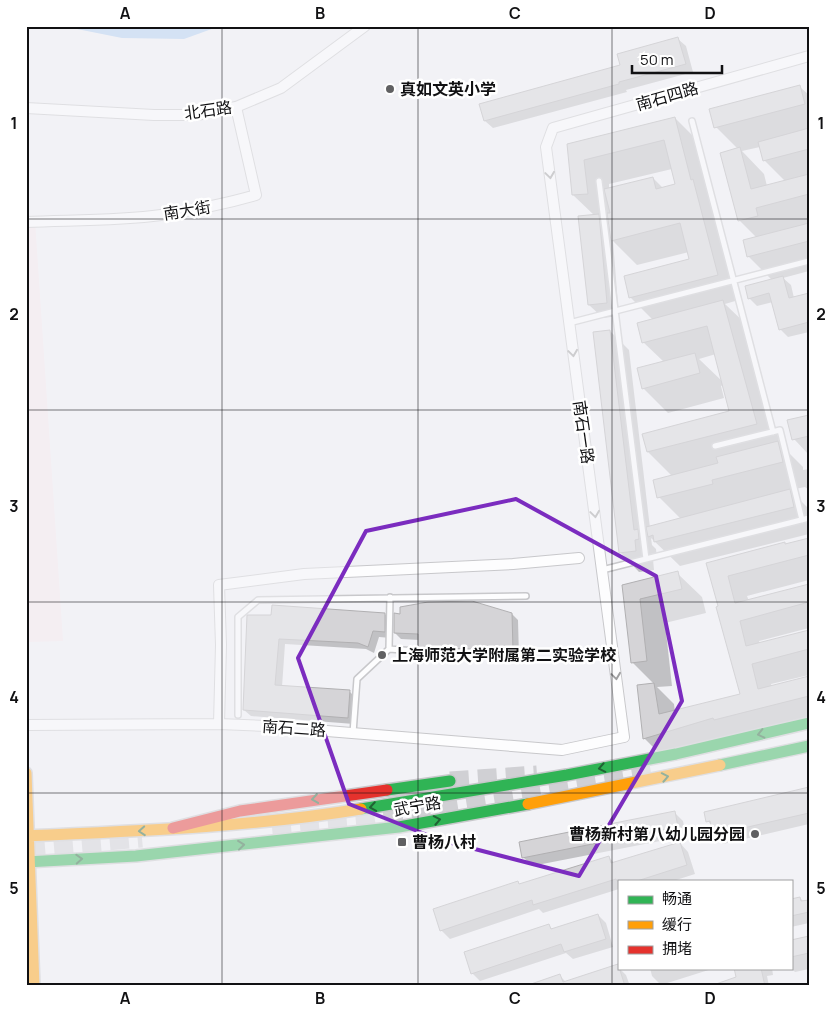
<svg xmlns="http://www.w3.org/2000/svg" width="835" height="1012" font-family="Manrope,'Noto Sans SC',sans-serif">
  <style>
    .commercial { fill: #f6e8ed }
    .water { fill: #b0cef1 }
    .shadow { fill: #0003; fill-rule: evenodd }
    .building { fill: #d5d4d7; stroke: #b1b0b2 }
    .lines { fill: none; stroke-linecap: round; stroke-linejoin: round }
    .highway-tunnel { stroke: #d0d0d4; stroke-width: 19; stroke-dasharray: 19 9; stroke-linecap: butt }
    .lane-casing { stroke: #c8c8cb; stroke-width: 8 }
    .street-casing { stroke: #c8c8cb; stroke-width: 12 }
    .fast-casing { stroke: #c8c8cb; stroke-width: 14 }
    .slow-casing { stroke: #c8c8cb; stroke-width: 14 }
    .jam-casing { stroke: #c8c8cb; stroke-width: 14 }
    .lane { stroke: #fdfdfe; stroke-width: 5 }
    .street { stroke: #fdfdfe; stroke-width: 10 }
    .fast { stroke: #30b455; stroke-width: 11 }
    .slow { stroke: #ff9f0a; stroke-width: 11 }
    .jam { stroke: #e5322d; stroke-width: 11 }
    .oneway { stroke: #9f9fa0 }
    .oneway2 { stroke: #206234 }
    .marked { fill: none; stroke: #7b2cbf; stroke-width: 4; stroke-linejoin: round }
    .grid { fill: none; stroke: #111113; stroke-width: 1; stroke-opacity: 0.55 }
    .poi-dot { fill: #606062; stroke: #fff; stroke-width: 2 }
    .labels { text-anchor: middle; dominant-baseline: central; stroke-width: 5; stroke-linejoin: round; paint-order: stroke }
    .poi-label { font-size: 16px; font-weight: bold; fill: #111113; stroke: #fff; text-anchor: start }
    .street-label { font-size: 16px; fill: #111113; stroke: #fff }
    .neatline { fill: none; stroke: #111113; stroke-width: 2 }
    .grid-label { font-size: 16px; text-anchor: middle; font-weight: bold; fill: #111113 }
  </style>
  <rect width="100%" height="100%" fill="#f2f2f6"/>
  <path class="commercial" d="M35 221 63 641 26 642V222Z"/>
  <path class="water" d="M62 26H220L184 39 122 38Z"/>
  <path class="shadow" d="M678 39 686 46 693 72 626 90 627 92 493 128 485 121 622 66Z
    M800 87 809 95V271L783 278 791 285 794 298 809 294V332L788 337 780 329 773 302 757 306 749 298 772 280 748 256 756 237 739 220 738 149 716 127ZM760 147 764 160 785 181 767 186 764 174 742 151Z
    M675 118 700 143 715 203 717 205 742 299 725 304 748 326 780 444 803 467V470L809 469V490L805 487 790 490 809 509V534L680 566 651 538 652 545 656 549 657 558 653 559 654 570 639 572 621 553 610 331 629 350 650 528 681 519 659 497 672 476 648 452 644 435 731 412 723 385 721 386 724 398 668 413 643 388 664 362 643 342 653 320 630 297 691 260 689 252 637 265 613 241 619 316 603 318 589 305 595 216 573 195 568 145ZM672 169 676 185 663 188 653 178 609 189V184ZM609 218 610 228 602 219ZM716 354 723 382 699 359Z
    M809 416V455L794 439Z
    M809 540V580L747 596 749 601 809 596V628L759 641 760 644 809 631V675L771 684 772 687 809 678V721L664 758 644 738 654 684 632 662 624 586 677 573 702 597 706 613 665 623 672 686 657 687 674 704 675 712 742 695 708 564Z
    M385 614 391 621V638L379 637 374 653 366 649 285 644 282 687 350 692 356 698 354 724 251 716 244 710 248 616Z
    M512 614 518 620 519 657 426 653 420 646V640L401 639 395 633Z
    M809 790V824L723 844 714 835 712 826 708 821Z
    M674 812 683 821 686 836 532 866 523 857Z
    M680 843 688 852 695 874 673 881H619V889L543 913 539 909 450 939 441 930 518 882 520 885 609 857 615 864Z
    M800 898 804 902 809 901V923L791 927V900Z
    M598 915 606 923 613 947 573 959 566 953 480 981 472 973 549 926 553 930Z
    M809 939V969L795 972 791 968V941Z
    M619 968 626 975 630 986H528L560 976 566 982Z
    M650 968H715L661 985 652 976Z
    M744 968H772L773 975 767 976 769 986H714L738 978Z"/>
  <path class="building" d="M678 37 686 64 619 82V84L484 121 479 104 620 65 617 54Z
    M800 85 805 104 714 128 709 109Z
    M675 117 691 180 693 179 718 275 629 298 624 276 689 259 680 223 611 241 607 213H610L604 189 653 177 656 189 675 184 664 140 584 160 588 194 572 195 567 144Z
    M809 128V149L763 161 758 142Z
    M740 147 751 189 809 174V194L756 208 758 216 738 221 720 153Z
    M599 214 607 303 588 305 578 216Z
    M809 223V241L747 257 743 240Z
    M783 276 789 298 809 293V322L779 330 769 293 748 299 745 286Z
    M723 300 757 424 647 452 642 434 729 411 707 326 642 343 637 323Z
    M610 330 634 530 638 529 639 539 635 540 636 551 619 553 593 332Z
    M695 353 700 373 642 389 637 368Z
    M809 415V436L792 440 787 420Z
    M778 441 783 462 712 480 713 484 657 498 653 480 718 463 716 457Z
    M790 489 794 507 654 542 653 535 648 537 646 527Z
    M809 538V555L728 576 735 603 809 584V602L740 621 746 646 809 630V649L752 664 758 689 809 676V696L714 720 713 718 643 739 637 685 654 683 659 714 740 694 716 607 718 606 706 563 785 542V544Z
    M678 571 682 589 640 599 647 661 631 663 622 585Z
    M472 601 512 613 513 651 418 647V634L394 633V613L400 614V607L428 602Z
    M272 605 385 613V632L373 631 368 647 358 643 279 639 275 685 350 690 348 718 243 710 247 615H271Z
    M809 787V813L713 835 710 821 706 822 704 812Z
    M675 811 678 827 522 858 519 842Z
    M680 842 687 865 637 881H617L616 879 533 905 532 900 440 931 433 909 518 881 519 884 609 856 611 863Z
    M800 897 801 901 809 900V912L791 916V899Z
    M598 914 606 939 564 952 561 944 471 974 464 952 549 924 551 929Z
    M809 936V953L791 957V940Z
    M618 964 625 986H531V984L560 974 563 982Z
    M734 968H761L765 986H752V984L742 986H717L716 984 736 977Z"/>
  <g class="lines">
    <path class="highway-tunnel" d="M450 781 537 775
      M272 827 363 819 655 772
      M26 848 142 838"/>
    <g class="lane-casing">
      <path id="lane" d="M692 121 773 432
        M599 181 646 559
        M569 323 809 261
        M715 446 780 430 802 520
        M602 570 809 518
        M389 649 390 597
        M238 715V617L258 600 526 596
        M353 733 357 679 389 649 509 658"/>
    </g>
    <g class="street-casing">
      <path id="street" d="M26 108 154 115H197L236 107 281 88 365 26
        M26 222C71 220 117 221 161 215 194 210 225 204 256 195L236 107
        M219 724 221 645 219 585 304 574 513 564 579 558
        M26 725 219 724 265 726 562 750 624 737 546 147 553 128 809 56"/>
    </g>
    <g class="fast-casing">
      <path id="fast" d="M720 765 809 746
        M387 790 450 781
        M361 809 567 775 676 754 809 723
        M26 862 136 856 399 827 528 804"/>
    </g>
    <g class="slow-casing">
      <path id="slow" d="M26 773 34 986
        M528 804 720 765
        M26 836C138 831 251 827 361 809"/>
    </g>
    <g class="jam-casing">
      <path id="jam" d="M173 828 240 811 387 790"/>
    </g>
    <use href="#lane" class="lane"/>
    <use href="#street" class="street"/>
    <use href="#fast" class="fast"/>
    <use href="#slow" class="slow"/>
    <use href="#jam" class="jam"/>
  </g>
  <defs><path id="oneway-chevron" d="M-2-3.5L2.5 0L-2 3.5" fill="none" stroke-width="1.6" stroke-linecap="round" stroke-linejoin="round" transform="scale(1.25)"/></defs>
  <g class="oneway">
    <use href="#oneway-chevron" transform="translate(550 175) rotate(82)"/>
    <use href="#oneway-chevron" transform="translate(573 353) rotate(82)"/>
    <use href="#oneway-chevron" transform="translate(595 514) rotate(82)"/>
    <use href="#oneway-chevron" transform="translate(616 676) rotate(82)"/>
  </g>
  <g class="oneway2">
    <use href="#oneway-chevron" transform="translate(761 734) rotate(167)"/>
    <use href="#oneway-chevron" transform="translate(602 768) rotate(169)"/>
    <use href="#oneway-chevron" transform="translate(665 777) rotate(-11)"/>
    <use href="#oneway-chevron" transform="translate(315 799) rotate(172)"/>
    <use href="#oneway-chevron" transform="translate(373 807) rotate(171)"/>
    <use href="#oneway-chevron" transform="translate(437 820) rotate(-11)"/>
    <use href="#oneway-chevron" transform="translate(142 831) rotate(176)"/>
    <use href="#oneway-chevron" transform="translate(241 845) rotate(-6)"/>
    <use href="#oneway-chevron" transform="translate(79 859) rotate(-3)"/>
  </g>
  <path d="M0 0H835V1012H0ZM516 499 656 576 682 701 579 876 440 840 349 804 298 658 366 531Z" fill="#f2f2f6" fill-opacity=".55" fill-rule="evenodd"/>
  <path class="marked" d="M516 499 656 576 682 701 579 876 440 840 349 804 298 658 366 531Z"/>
  <path class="grid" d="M222 26V986M418 26V986M612 26V986M26 219H809M26 410H809M26 602H809M26 793H809"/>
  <g class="poi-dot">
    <circle cx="390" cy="89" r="5"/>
    <circle cx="382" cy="655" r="5"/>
    <circle cx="755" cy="834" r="5"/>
    <rect x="397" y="837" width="10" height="10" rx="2.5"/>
  </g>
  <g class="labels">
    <g class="poi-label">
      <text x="400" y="89">真如文英小学</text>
      <text x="392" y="655">上海师范大学附属第二实验学校</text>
      <text x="745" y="834" text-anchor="end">曹杨新村第八幼儿园分园</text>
      <text x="412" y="842">曹杨八村</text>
    </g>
    <g class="street-label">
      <text transform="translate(667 96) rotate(-16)">南石四路</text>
      <text transform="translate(208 110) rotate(-8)">北石路</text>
      <text transform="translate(187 210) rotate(-9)">南大街</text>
      <text transform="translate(584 432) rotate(82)">南石一路</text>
      <text transform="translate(294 728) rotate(4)">南石二路</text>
      <text transform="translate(417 806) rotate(-10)">武宁路</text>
    </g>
  </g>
  <rect width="835" height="1012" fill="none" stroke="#ffffff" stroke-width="55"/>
  <rect x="618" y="880" width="175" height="90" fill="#ffffff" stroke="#a0a0a1"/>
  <rect x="628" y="896" width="25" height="8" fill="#30b455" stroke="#a0a0a1"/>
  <text x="662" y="904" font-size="15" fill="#111113">畅通</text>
  <rect x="628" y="921" width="25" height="8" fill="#ff9f0a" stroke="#a0a0a1"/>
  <text x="662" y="930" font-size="15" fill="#111113">缓行</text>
  <rect x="628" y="946" width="25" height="8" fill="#e5322d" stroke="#a0a0a1"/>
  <text x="662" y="954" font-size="15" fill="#111113">拥堵</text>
  <path d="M632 65v8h90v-8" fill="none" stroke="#111113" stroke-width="2.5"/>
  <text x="640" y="65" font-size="15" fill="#111113" stroke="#ffffff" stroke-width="4" paint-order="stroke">50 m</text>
  <rect x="28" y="28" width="780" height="956" class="neatline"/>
  <g class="grid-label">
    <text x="125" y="19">A</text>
    <text x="320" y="19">B</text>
    <text x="515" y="19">C</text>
    <text x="710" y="19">D</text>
    <text x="14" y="129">1</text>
    <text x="821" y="129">1</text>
    <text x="14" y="320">2</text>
    <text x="821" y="320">2</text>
    <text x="14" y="512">3</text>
    <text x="821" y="512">3</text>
    <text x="14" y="703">4</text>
    <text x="821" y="703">4</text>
    <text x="14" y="894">5</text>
    <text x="821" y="894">5</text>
    <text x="125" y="1004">A</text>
    <text x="320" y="1004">B</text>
    <text x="515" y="1004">C</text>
    <text x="710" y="1004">D</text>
  </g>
</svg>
